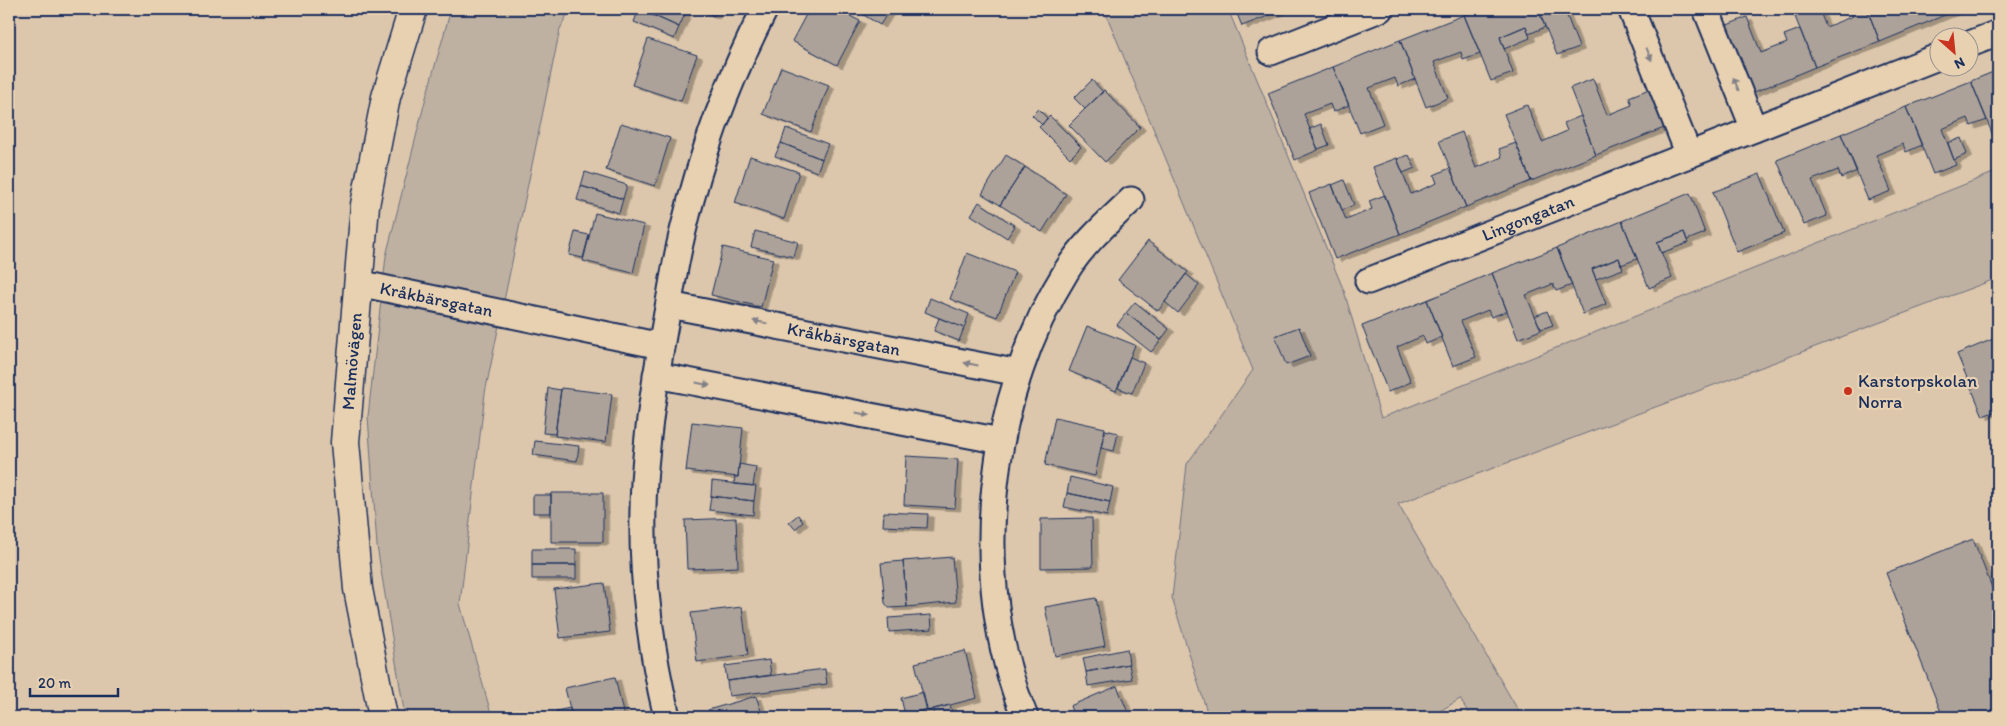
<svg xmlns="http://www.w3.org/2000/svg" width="2007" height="726" font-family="Itim,sans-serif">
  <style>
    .green { fill: #bfb1a1; stroke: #6d7080 }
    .building { fill: #aca299; stroke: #1b2f5e; filter: url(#shadow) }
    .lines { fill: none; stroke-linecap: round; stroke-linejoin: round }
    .minor-casing { stroke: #1b2f5e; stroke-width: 29 }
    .secondary-casing { stroke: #1b2f5e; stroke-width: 31 }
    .minor { stroke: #e8d1b1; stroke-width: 25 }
    .secondary { stroke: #e8d1b1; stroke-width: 28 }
    .oneway { fill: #828088 }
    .poi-dot { fill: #c8321e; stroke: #e8d1b1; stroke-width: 2 }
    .labels { text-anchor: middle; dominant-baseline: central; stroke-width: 4.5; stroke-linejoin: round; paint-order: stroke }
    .street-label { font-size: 18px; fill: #1b2f5e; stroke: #e8d1b1 }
    .poi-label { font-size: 18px; fill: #1b2f5e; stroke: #e8d1b1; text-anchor: start }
  </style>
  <defs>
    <filter id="shadow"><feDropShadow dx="5.5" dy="3" stdDeviation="0" flood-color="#0004"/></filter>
  </defs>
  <rect width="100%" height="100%" fill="#dcc7ac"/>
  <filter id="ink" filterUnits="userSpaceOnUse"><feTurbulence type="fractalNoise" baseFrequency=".02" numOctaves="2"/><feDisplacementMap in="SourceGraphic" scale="10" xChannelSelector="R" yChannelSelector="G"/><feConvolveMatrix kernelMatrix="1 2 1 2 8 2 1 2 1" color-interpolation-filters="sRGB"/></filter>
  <g filter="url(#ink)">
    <path class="green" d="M451 9H570L560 29 485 393 460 604 492 717H405L377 546 368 416 386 256 425 101Z
      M1104 9H1228L1344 291 1381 418 1998 171V278L1398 504 1522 717H1471L1460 699 1430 717H1200L1207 712 1172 598 1187 464 1253 370Z"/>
    <path class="building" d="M639 9H678L686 12 679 27Z
      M639 9 679 27 674 39 634 22Z
      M697 9H717L714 16Z
      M809 9H836L860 21 837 65 792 41Z
      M854 9H882L888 12 880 25Z
      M1235 9H1286L1242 26Z
      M1479 9H1538L1545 27 1529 34 1526 26 1500 37 1513 73 1491 81 1464 15Z
      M1538 9H1569L1565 11 1579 47 1557 55Z
      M1792 9H1819L1826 27 1853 16 1850 9H1867L1880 42 1815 67Z
      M1867 9H1943L1945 15 1880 42Z
      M1943 9H1962L1945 15Z
      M1464 15 1480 54 1463 60 1461 52 1434 62 1448 98 1426 107 1400 40Z
      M1747 17 1761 53 1787 43 1784 35 1800 29 1815 67 1752 93 1725 26Z
      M1526 26 1530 38 1504 49 1500 37Z
      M648 39 697 55 681 101 632 85Z
      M1400 40 1415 79 1398 86 1395 78 1369 88 1383 124 1360 133 1333 67Z
      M781 67 829 85 811 132 763 114Z
      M1333 67 1349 105 1333 112 1330 104 1304 114 1318 150 1295 160 1268 93Z
      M1998 70V148L1971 81Z
      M1593 79 1607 115 1632 105 1629 97 1649 89 1664 128 1596 155 1570 88Z
      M1092 80 1103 92 1085 109 1074 98Z
      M1971 81 1987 120 1971 126 1968 118 1942 129 1956 165 1933 174 1906 107Z
      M1104 90 1140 127 1105 162 1069 125Z
      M1527 105 1542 142 1567 131 1564 123 1581 116 1596 155 1531 181 1504 114Z
      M1906 107 1922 145 1906 152 1903 144 1876 155 1891 191 1868 200 1841 134Z
      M1038 109 1047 118 1042 125 1032 115Z
      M1050 116 1081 147 1070 158 1039 127Z
      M621 123 670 138 655 186 606 170Z
      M1321 124 1329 145 1318 149 1309 129Z
      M786 128 828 144 822 159 781 143Z
      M1462 132 1476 168 1502 157 1499 149 1516 143 1531 181 1466 207 1439 141Z
      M1841 134 1857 171 1841 178 1838 170 1812 180 1827 216 1804 225 1777 160Z
      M1961 138 1967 154 1954 160 1948 143Z
      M781 143 822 159 817 172 775 156Z
      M1006 155 1025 167 1000 205 982 194Z
      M1409 155 1415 168 1403 173 1397 159Z
      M750 156 799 172 784 219 735 203Z
      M1397 158 1411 194 1437 183 1434 175 1450 168 1466 207 1400 234 1373 167Z
      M1025 167 1066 194 1042 232 1000 205Z
      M585 172 627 185 623 199 581 186Z
      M1760 174 1784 233 1737 252 1713 192Z
      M1344 180 1354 205 1342 210 1332 185Z
      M1332 184 1346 220 1372 209 1369 201 1385 195 1400 234 1335 259 1309 193Z
      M581 186 623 199 619 213 577 200Z
      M1690 193 1705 233 1687 240 1684 232 1657 242 1672 278 1649 288 1622 221Z
      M979 202 1015 226 1007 238 971 215Z
      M595 213 644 225 633 273 583 261Z
      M1622 221 1637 259 1621 265 1619 258 1592 269 1606 304 1583 314 1557 248Z
      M755 231 798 242 794 257 751 247Z
      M575 232 589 235 583 258 569 255Z
      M1684 232 1688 243 1661 253 1657 242Z
      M1148 241 1188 272 1158 311 1118 280Z
      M723 247 773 259 761 307 711 295Z
      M1557 248 1572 285 1556 291 1553 284 1526 295 1541 330 1518 339 1492 273Z
      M967 253 1015 272 997 317 950 299Z
      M1619 258 1623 269 1596 279 1592 269Z
      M1492 273 1507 311 1491 317 1488 310 1461 321 1476 357 1453 366 1427 300Z
      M1186 274 1199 285 1178 313 1165 302Z
      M930 298 969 314 964 328 925 312Z
      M1427 300 1442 337 1426 344 1423 336 1397 347 1411 382 1388 392 1362 326Z
      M1135 302 1169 329 1161 340 1126 313Z
      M1547 311 1553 325 1541 329 1535 316Z
      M1126 313 1161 340 1151 352 1117 325Z
      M939 318 964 328 959 341 934 331Z
      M1087 326 1135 345 1116 391 1069 371Z
      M1299 327 1310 356 1286 365 1275 336Z
      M1998 337V410L1983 416 1957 354Z
      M1130 357 1144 363 1132 393 1118 388Z
      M548 388 561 390 555 434 543 433Z
      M561 388 612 394 606 442 555 436Z
      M1055 417 1105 428 1095 476 1045 465Z
      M692 422 743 428 738 477 686 471Z
      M1105 430 1118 433 1114 451 1101 448Z
      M535 441 579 446 577 461 533 455Z
      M906 456 958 459 955 508 904 505Z
      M739 464 756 467 753 486 734 484 735 476 738 477Z
      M1070 477 1113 487 1110 502 1067 493Z
      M712 481 756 486 754 501 711 496Z
      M551 493H603V542H551Z
      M1067 493 1110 502 1107 516 1064 507Z
      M533 495H551V513H533Z
      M711 496 754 501 753 515 709 510Z
      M884 512 928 514 927 528 883 526Z
      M798 515 803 522 795 529 789 522Z
      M736 518 738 567 687 569 685 520Z
      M1092 518 1093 567 1041 568V519Z
      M1973 539 1998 603V717H1943L1886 573Z
      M532 549H576V565H532Z
      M952 557 956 602 907 607 903 561Z
      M903 561 907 607 889 608 885 603 881 563Z
      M532 565H576V579H532Z
      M604 583 610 632 560 638 554 589Z
      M1096 598 1105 646 1055 656 1045 607Z
      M742 607 748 655 697 662 691 613Z
      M931 615 932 629 889 632 888 618Z
      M1127 649 1129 664 1086 672 1083 658Z
      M965 651 977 698 927 711 915 663Z
      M769 660 771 675 727 681 725 666Z
      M1129 664 1132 679 1088 686 1086 672Z
      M825 669 827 684 729 696 727 681Z
      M615 677 624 717H572L565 688Z
      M1117 686 1130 717H1074L1070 706Z
      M923 692 927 709 905 715 901 698Z
      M756 696 763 717H710L708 710Z
      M950 705 952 712 935 717 933 709Z
      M570 708 572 717H557L556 711Z
      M952 712 954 717H934H935Z"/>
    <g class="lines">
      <g class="minor-casing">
        <g id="minor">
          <path d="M1631 9 1689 155"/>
          <path d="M1706 9 1754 129"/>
          <path d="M1970 44 1998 33"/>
          <path d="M1271 52 1380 9"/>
          <path id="s1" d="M1368 281 1940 56"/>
          <path id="s2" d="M358 283 661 346"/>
          <path id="s3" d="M669 305 1019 373"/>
          <path d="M656 375 1001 441"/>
          <path d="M667 717C646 630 637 537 647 447 651 402 659 358 667 313 672 286 676 258 683 231 701 155 729 78 765 9"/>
          <path d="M1025 717C967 578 988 396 1067 270 1084 243 1108 222 1131 200"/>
        </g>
      </g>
      <g class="secondary-casing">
        <g id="secondary">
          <path id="s4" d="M383 717 358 589 345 442 365 205 386 97 413 9"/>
        </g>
      </g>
      <use href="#minor" class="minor"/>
      <use href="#secondary" class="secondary"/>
    </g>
    <defs><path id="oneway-solid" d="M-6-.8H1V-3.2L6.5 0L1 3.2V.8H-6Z" transform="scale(1.25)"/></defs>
    <g class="oneway">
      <use href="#oneway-solid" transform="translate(1649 54) rotate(68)"/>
      <use href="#oneway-solid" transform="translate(1736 84) rotate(-112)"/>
      <use href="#oneway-solid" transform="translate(760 322) rotate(-169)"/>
      <use href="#oneway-solid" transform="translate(971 364) rotate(-169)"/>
      <use href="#oneway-solid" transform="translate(703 384) rotate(11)"/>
      <use href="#oneway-solid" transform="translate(863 414) rotate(11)"/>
    </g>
  </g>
  <circle class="poi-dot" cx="1848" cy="391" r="5"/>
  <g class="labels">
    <g class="street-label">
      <text stroke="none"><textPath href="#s1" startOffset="172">Lingongatan</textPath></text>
      <text stroke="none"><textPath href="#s2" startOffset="80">Kråkbärsgatan</textPath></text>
      <text stroke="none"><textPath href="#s3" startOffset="178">Kråkbärsgatan</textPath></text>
      <text stroke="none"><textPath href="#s4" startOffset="359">Malmövägen</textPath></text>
    </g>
    <g class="poi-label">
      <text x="1858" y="381">Karstorpskolan<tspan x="1858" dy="21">Norra</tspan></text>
    </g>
  </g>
  <rect width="2007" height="726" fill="none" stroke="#e8d1b1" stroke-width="30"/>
  <rect x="15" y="15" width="1977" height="696" fill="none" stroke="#1b2f5e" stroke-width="2" filter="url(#ink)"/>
  <g transform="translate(1954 52) rotate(153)"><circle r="24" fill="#e8d1b1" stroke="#969090"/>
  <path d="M0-4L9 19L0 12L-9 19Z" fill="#c8321e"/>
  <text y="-8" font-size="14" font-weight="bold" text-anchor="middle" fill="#1b2f5e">N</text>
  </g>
  <path d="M30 688v8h88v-8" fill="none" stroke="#1b2f5e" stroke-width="2.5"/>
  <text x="38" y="688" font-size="15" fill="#1b2f5e" stroke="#e8d1b1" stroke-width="4" paint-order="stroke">20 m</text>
</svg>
